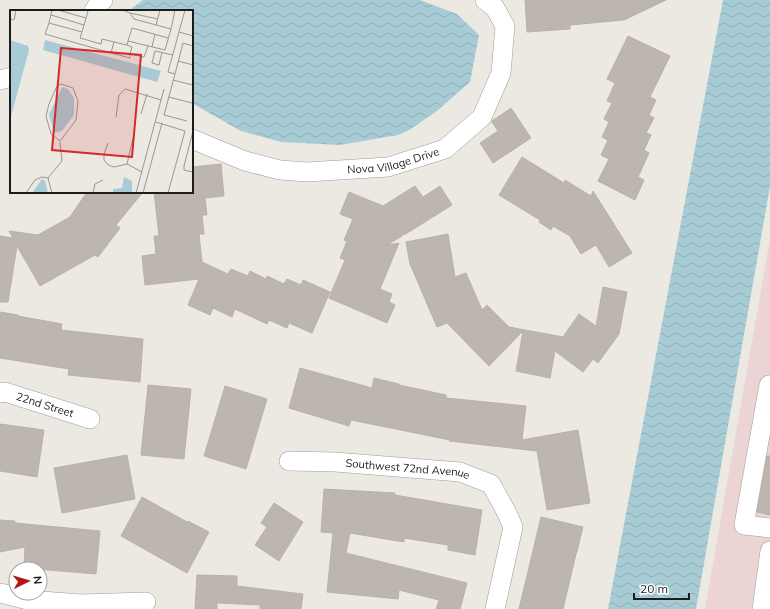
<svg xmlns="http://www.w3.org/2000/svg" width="770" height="609" font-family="Mulish,sans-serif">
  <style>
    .commercial { fill: #ebd4d3 }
    .water { fill: url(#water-waves) }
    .building { fill: #bcb5b0; stroke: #bcb0a7 }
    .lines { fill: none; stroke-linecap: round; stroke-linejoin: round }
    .minor-casing { stroke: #9d9d9d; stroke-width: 20 }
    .minor { stroke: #fff; stroke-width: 19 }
    .labels { text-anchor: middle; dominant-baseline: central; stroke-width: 3; stroke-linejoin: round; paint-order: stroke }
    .street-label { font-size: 11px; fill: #1c1c1c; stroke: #fff }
    .inset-road { fill: none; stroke: #999793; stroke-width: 1 }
    .view { fill: #d62828; fill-opacity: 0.15; stroke: #d62828; stroke-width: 2 }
    .inset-edge { fill: none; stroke: #1c1c1c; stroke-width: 2 }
  </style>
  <defs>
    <pattern id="water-waves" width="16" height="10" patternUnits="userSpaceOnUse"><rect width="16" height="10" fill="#a7ccd5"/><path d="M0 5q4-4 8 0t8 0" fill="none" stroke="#8fafb6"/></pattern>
  </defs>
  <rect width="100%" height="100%" fill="#ece9e3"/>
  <path class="commercial" d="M770 239V609H705Z"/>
  <path class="water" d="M143 0H420L457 14 479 35 470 82 437 111 409 130 398 135 340 145 281 142 241 131 195 105 192 101V11H132V8Z
    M723 0H770V186L696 609H608Z"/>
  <path class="building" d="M525 0H666L624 20 570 25V29L527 32Z
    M628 36 670 56 650 97 656 100 649 115 654 118 646 133 651 135 644 150 649 153 638 177 644 180 635 200 598 181 609 159 601 155 608 140 602 137 609 122 604 119 612 103 607 101 615 83 607 79Z
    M511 108 531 138 493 163 480 143 498 131 492 122V121Z
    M522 157 564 183 565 180 591 196 593 191 632 253 609 267 596 245 581 254 570 236 553 226 551 230 539 222 540 220 499 195Z
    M221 164 224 196 205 198 207 215H202L204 234H199L202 262 228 274 231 269 248 276 250 271 266 279 267 276 284 284 287 279 301 285 303 280 330 292 312 333 289 323 287 328 269 320 267 324 235 309 232 317 213 308 210 315 188 305 199 279 145 285 142 256 156 254 154 236H159L154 192H192V167Z
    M415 186 423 197 440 186 452 205 404 235V231L402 236 387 245 399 243 380 289 392 294 389 302 395 305 387 323 329 298 345 260 340 258 347 241 344 240 353 219 340 214 349 192 383 206Z
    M87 192H143L116 225 120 228 98 257 95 255 40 286 17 246 8 302H0V236L13 238 9 231 38 235 70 217Z
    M448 234 455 277 466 273 482 310 487 305 509 327 563 337 579 314 596 326 603 287 627 292 619 334 598 363 593 359 583 372 555 351 550 378 516 371 523 331 489 366 447 323 437 327 410 264 406 242Z
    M0 312 18 315V316L62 324 61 330 143 339 140 382 68 375 69 369 0 358Z
    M300 368 372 388 374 378 399 384V385L446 395V398L526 406 522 440 578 430 590 503 547 510 537 451 449 441 450 440 351 420 349 426 289 408Z
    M148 385 191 389 184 459 141 455Z
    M225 386 267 399 246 469 204 456Z
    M0 424 44 430 37 477 0 471Z
    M127 455 135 499 62 513 54 468Z
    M767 456H770V515L757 512Z
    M324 489 395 493V495L482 510 475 555 448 550V545L404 538V542L350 533 346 553 467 583 460 609H436L439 600 399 590 398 599 327 592 333 533 321 532Z
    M142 497 187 522 188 521 209 532 187 573 121 536Z
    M274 503 303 522 279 561 255 545 267 527 261 523Z
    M541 517 583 527 577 551V550L563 609H519Z
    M0 520 15 521V523L100 531 96 574 24 568 25 547 0 552Z
    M197 575 237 576V586L303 594 301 609H260V605L217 603V609H195Z"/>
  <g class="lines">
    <g class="minor-casing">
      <g id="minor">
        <path d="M94 11 97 6 103 0"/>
        <path d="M0 80 11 77"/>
        <path id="s1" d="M192 139 245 161 280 170 307 172 388 167 445 149 482 117 501 73 505 26 495 8 485 0"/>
        <path d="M770 385H769L744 525 770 528"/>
        <path id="s2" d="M0 393 5 392 90 419"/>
        <path id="s3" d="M289 461 335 462 460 472 491 484 507 513 513 527 495 609"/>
        <path d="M0 593 28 600 81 604 146 602"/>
        <path d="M762 609 770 551"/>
      </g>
    </g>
    <use href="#minor" class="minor"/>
  </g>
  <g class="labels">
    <g class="street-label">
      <text stroke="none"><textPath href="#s1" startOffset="208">Nova Village Drive</textPath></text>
      <text stroke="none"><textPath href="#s2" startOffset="47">22nd Street</textPath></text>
      <text stroke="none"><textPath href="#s3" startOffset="119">Southwest 72nd Avenue</textPath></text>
    </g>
  </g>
  <g transform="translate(10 10)">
    <rect width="183" height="183" fill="#ece9e3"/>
    <path d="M0 30 18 36 19 40 0 110ZM35 30 151 61 147 72 33 40ZM52 77 58 79 64 88V105L52 121 44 123 39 104ZM114 167 122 171V183L103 182V179L112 178ZM32 169 35 171 38 183H22Z" fill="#a7ccd5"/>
    <path class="inset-road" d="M42 0 39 13 72 22 78 1 75 0M48 0 76 8M112 0 120 3 124 9 161 19 165 0M175 0 158 62 165 64 154 105 177 111M120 3 148 9M41 5 74 15M0 9 4 10 6 0M39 13 35 24 101 43M146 15 150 0M72 22 70 28 91 34 92 29 104 32M169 22 183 26M158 28 122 18 118 31 155 40 161 19M118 31 117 35 104 32 101 43 120 48V44L134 47 138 36M117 35 122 37 120 44M142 37 145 24M152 42 149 55 142 53 145 41 163 45M168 51 183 55M165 64 173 33 183 36M163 70 183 75M51 74 63 78 68 91 66 110 50 131 41 124 36 106 39 94 47 76ZM159 87 182 93M131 104 137 84M106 107 109 85 115 79 151 90M146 112 175 121 158 183M183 121 174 156V160L183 162M98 133 94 144V150L98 155 104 157 117 154 132 162M117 154 123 128M38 168 52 151 50 132M16 183 25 170 32 167 38 168 42 183M83 183 85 174 93 170M126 183 154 79M133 183 152 113"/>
    <path class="view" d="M51 38 131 45 122 147 42 140Z"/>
    <rect width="183" height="183" class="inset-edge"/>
  </g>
  <g transform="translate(28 581) rotate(85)"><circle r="19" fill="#ffffff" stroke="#a4a4a4"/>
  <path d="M0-3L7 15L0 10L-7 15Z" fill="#b11619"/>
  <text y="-6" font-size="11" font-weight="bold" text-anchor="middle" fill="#1c1c1c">N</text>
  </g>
  <path d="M634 593v6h55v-6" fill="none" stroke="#1c1c1c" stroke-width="2"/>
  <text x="640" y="593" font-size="12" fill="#1c1c1c" stroke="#ffffff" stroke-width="3" paint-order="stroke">20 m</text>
</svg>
